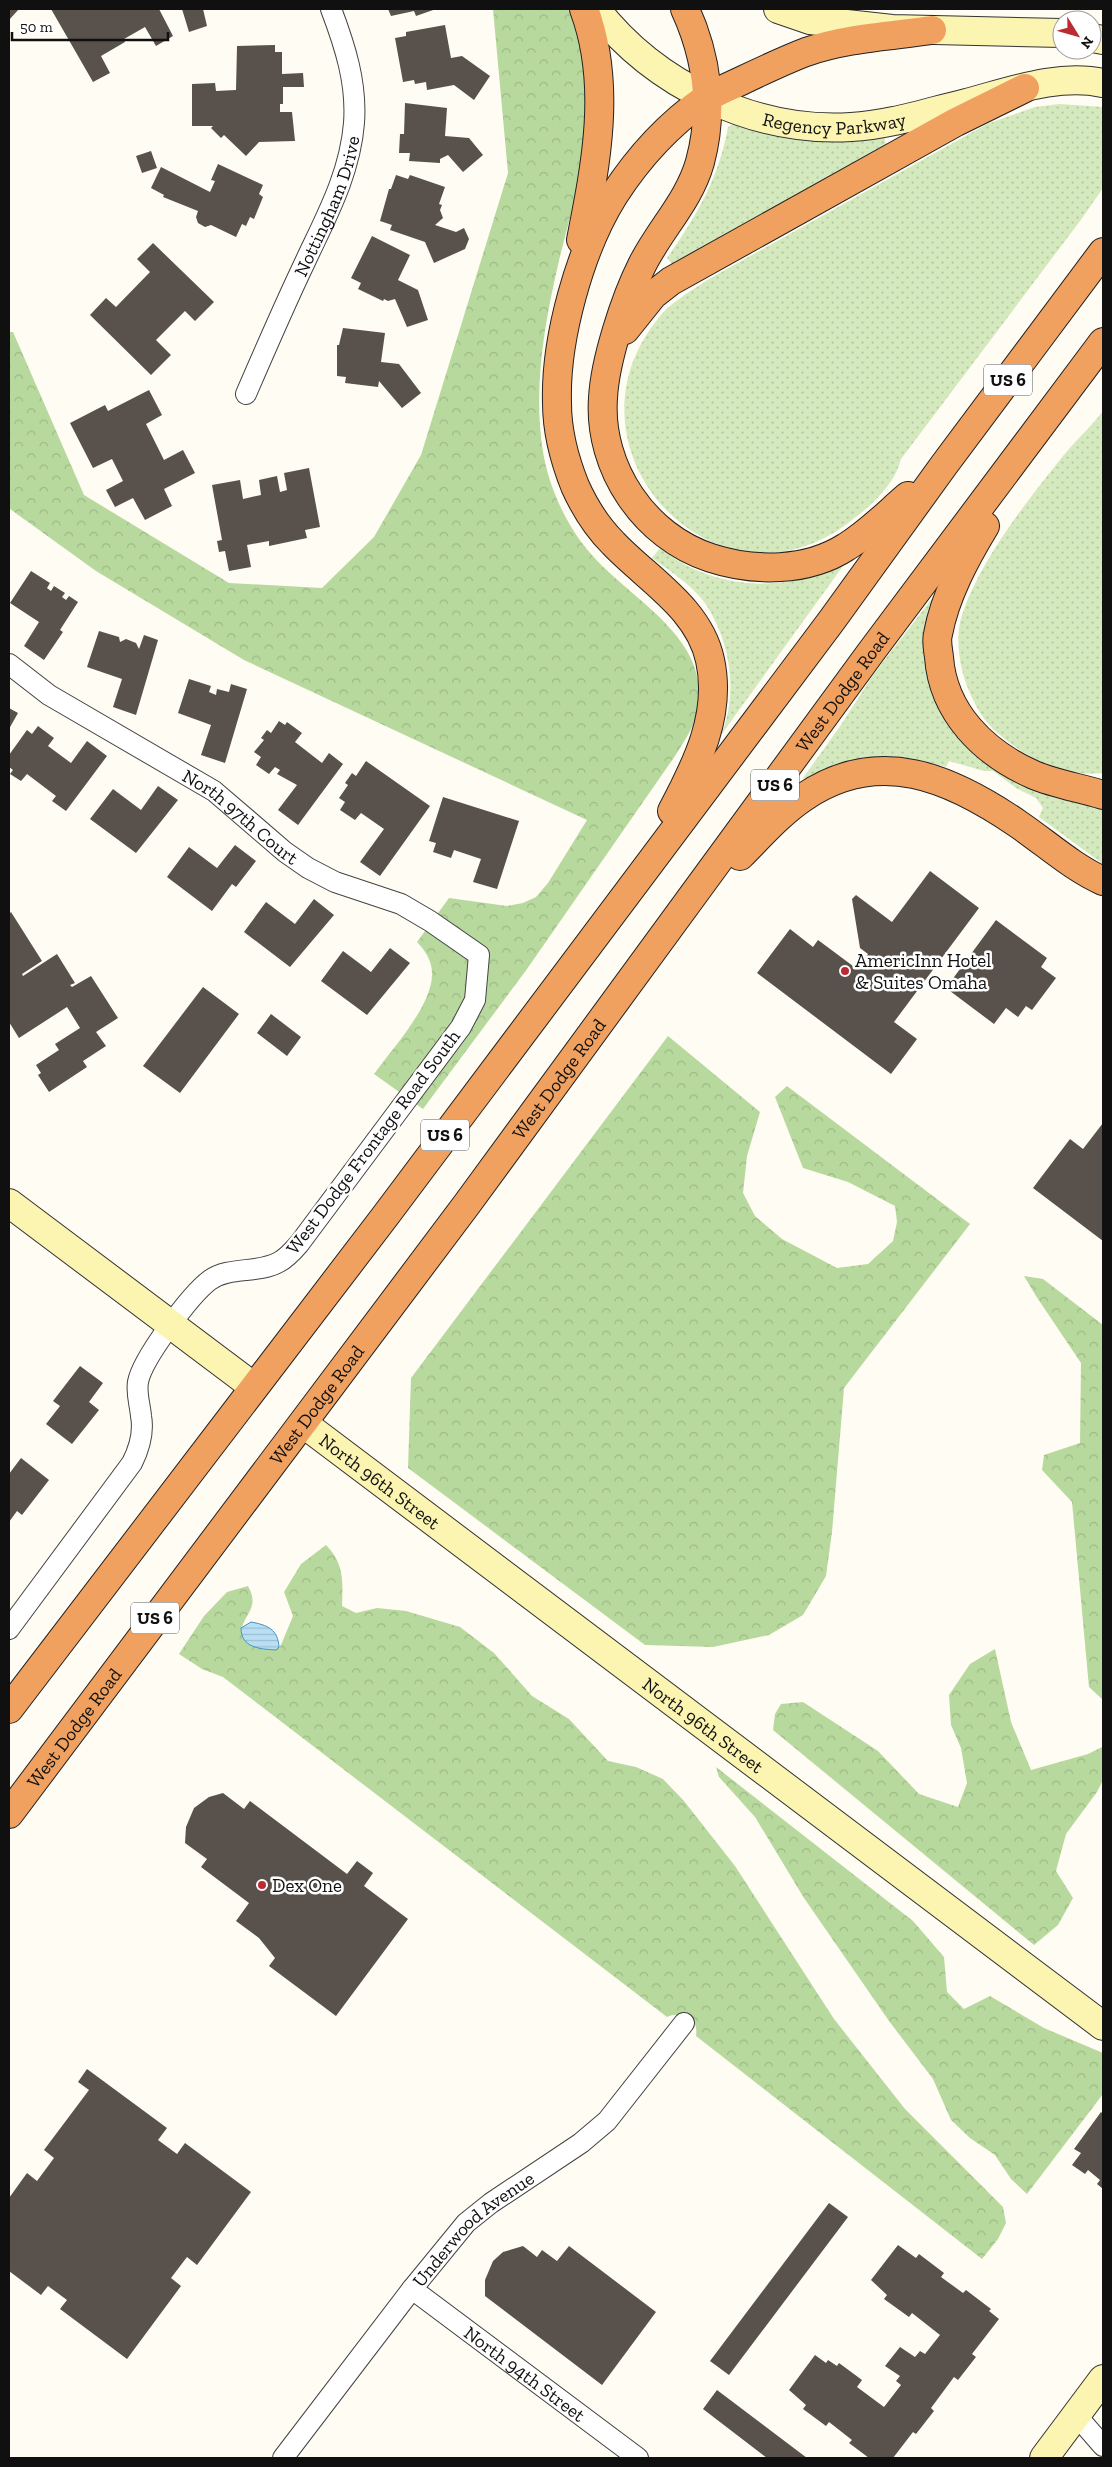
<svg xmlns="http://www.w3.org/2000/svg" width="1112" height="2467" font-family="'Zilla Slab',serif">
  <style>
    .grass { fill: url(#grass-dots) }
    .forest { fill: url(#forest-crowns) }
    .water { fill: url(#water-rules); stroke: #4294ca }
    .building { fill: #58514c }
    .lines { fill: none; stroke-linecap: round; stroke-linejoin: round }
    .street-casing { stroke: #434343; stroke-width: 22 }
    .secondary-casing { stroke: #323232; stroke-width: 30 }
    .highway-casing { stroke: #212121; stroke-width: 30 }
    .street { stroke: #fff; stroke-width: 20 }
    .secondary { stroke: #fcf4b1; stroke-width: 28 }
    .highway { stroke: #f0a160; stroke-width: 28 }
    .poi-dot { fill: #bd2b32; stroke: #fff; stroke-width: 2 }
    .labels { text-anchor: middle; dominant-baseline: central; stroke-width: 5; stroke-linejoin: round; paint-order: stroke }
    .shield { fill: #fff; stroke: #585858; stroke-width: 1 }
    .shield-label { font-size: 18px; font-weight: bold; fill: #101010 }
    .street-label { font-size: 19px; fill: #101010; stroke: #fff }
    .poi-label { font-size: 19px; fill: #101010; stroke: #fff; text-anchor: start }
  </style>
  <defs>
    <pattern id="grass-dots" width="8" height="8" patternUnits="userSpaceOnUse" patternTransform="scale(1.25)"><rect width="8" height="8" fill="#d4e9bd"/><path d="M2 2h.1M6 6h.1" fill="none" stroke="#b5c7a1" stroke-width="1.8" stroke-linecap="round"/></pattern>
    <pattern id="forest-crowns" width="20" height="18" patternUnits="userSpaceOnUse" patternTransform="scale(1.25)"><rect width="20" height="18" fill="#b8d99d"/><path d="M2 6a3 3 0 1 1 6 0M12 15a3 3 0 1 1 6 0" fill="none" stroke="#9db986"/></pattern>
    <pattern id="water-rules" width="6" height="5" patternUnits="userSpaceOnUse" patternTransform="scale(1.25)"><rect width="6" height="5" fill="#b9dff5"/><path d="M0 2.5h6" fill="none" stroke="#9ebed1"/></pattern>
  </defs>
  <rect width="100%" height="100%" fill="#fffcf3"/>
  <path class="grass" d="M1060 104 1103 107V188L1080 221 901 459C895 484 872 505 852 520 717 628 549 447 661 315 674 300 693 290 709 279L987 124 1035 107Z
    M733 124C784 138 831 144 884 137L886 144 672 264 667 258C696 217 719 178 728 127Z
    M1103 411V773C1064 777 1029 760 1000 735 984 723 974 704 967 686 959 665 955 636 962 615 980 560 1027 501 1063 456 1076 440 1091 427 1103 411Z
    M660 548C711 589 782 595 840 564L843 566 721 735C739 692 730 641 705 603 692 585 670 571 652 558Z
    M934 596 929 640 1007 777 1043 793 1103 807V864L1039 817 1043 808 1036 798 1016 788 993 771H984L949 761 946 767C902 753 849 765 805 780L803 778 841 725 873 675Z"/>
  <path class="forest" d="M493 9H568C582 40 590 94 588 129 585 175 568 220 558 265 544 326 533 389 543 452 549 488 567 527 591 554 631 600 706 635 699 704 697 723 685 740 675 756L527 969 423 1109 374 1074C392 1049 433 1005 432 973 432 961 425 950 417 942L449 898 507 906 523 903 536 897 548 883 587 820 244 660 96 571 10 509 9 332H13L84 495 229 583 322 588 374 537 421 455 508 173Z
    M668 1036 760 1112 747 1156 743 1193 755 1216 782 1239 837 1268 868 1264 893 1241 897 1222 895 1206 848 1182 803 1168 775 1097 787 1086 970 1224 844 1388 832 1532 826 1576 803 1615 769 1635 713 1647 645 1645 408 1468 411 1378Z
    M1024 1276 1043 1279 1103 1325V1700L1089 1687 1072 1502 1042 1470 1044 1455 1080 1443 1081 1363 1036 1296Z
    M326 1545C344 1563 343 1581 342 1606L356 1613 377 1608 406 1611 460 1627 494 1653 532 1696 569 1719 608 1761 636 1767 663 1779 684 1801 735 1866 834 2019 905 2109 1003 2207 1006 2223 998 2239 982 2259 696 2036C699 2016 682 2011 667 2017L223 1677 202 1669 179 1654 204 1616 227 1592 248 1586C261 1609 242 1614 241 1634L276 1650 281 1645 293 1616 284 1592 301 1564Z
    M995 1649 1011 1722 1031 1770 1088 1754 1102 1747 1103 1749V1780L1097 1792 1066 1834 1056 1871 1073 1898 1058 1925 1034 1945 773 1730 775 1714 781 1704 803 1702 878 1751 919 1794 958 1807 967 1783 961 1748 951 1725 949 1695 970 1664Z
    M716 1767 913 1921 944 1957 947 1992 964 2009 990 1996 1044 2028 1103 2053V2094L1027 2194 1011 2179 995 2155 970 2138 951 2120 933 2079 889 2021 804 1898 755 1817 719 1777Z"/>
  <path class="water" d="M251 1622C267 1625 278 1629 279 1647L276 1650C260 1649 241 1648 241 1628Z"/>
  <path class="building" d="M9 9H19L9 20Z
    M51 9H159L173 36 156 46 145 27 124 39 125 42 101 56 110 73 93 82Z
    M182 9H203L207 26 189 32Z
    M388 9H436L416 16 414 11 391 16Z
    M445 25 451 58 462 56 490 76 474 100 454 85 427 90 426 82 415 84 414 80 403 82 395 38 406 36V32Z
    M275 45V52H282V74L303 73 304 87H283V104H280V112H292L295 141 259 142 246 156 224 135 221 138 211 128 213 126H192V84L215 83 216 91 236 90 237 46Z
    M405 103 447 108 445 136 469 138 483 155 463 172 448 155 440 159V163L409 161 410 153H399L400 134H404Z
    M151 151 157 168 142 173 136 156Z
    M218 164 263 185 259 194 263 197 254 219 250 217 246 226 242 224 236 237 211 225 205 227 198 223 196 217 198 211 163 197 164 195 151 188 161 167 210 192 215 181 211 180Z
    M396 175 408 179 410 175 445 187 439 204 442 205 440 210 443 218 435 225 456 232 464 228 469 239 465 249 434 263 425 242 390 230 392 225 380 221 389 189H391Z
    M372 236 410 255 398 280 418 290 428 320 407 327 395 299 388 301 384 299 383 301 358 289 361 283 351 278Z
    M153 243 214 302 195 321 185 311 156 340 171 355 151 375 90 315 106 298 116 307 150 272 137 259Z
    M343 328 385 333 381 362 399 364 421 393 402 408 379 381 378 387 345 383 346 377 337 376V345H339Z
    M149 390 162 415 146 424 164 460 183 450 195 473 164 489 172 506 145 520 133 498 115 507 106 490 123 481 112 459 93 468 70 423 105 405 108 411Z
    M309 468 320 527 305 530 307 538 269 546V541L247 545 251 567 229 571 225 551 219 552 217 541 222 540 212 485 240 480 243 499 261 495 259 480 277 476 280 492 287 490 284 473Z
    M31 571 50 583 47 588 51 591 54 586 65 593 62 597 66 600 69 596 78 602 60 630 63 632 44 660 24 646 39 622 10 603Z
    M99 631 119 637 120 642 126 639 136 643 139 649 144 635 158 640 136 715 113 707 122 679 87 667Z
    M189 679 211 686 209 692 216 695 217 689 229 692 231 684 247 689 225 763 201 755 211 725 178 713Z
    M9 708 18 713 9 729Z
    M279 721 285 725 287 722 302 733 295 742 322 763 329 753 343 764 298 825 278 810 297 785 277 774 280 770 275 767 269 774 256 765 261 757 254 752 264 740 261 738 267 730 271 733Z
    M38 726 54 738 48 746 71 763 87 741 107 756 66 811 52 801 56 796 27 774 21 781 10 774 13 770 9 767V755L27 730 32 734Z
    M366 761 430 806 380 876 360 862 384 829 361 813 355 820 340 810 345 802 339 798 348 785 345 783 352 773 356 776Z
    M158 786 178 800 136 853 90 819 113 789 141 810Z
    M443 797 519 821 497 889 473 882 481 859 454 850 451 858 433 852 436 843 429 841Z
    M235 845 256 861 236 887 232 884 212 911 167 877 189 847 217 868Z
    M930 871 979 908 894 1022 917 1039 891 1074 757 973 790 929 813 947 818 940 857 969 868 954 860 948 852 899 856 895 892 922Z
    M314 899 334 915 290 967 244 932 266 902 295 924Z
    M11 912 42 961 22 974 23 976 57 954 75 983 70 985 72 987 91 976 118 1018 96 1032 106 1046 83 1061 87 1067 49 1092 38 1075 41 1073 36 1065 59 1050 55 1044 80 1028 67 1007 19 1038 9 1022V914Z
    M996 920 1047 958 1041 967 1056 978 1032 1010 1026 1006 1018 1017 1006 1008 994 1024 946 988Z
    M390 948 410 963 367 1015 321 981 343 951 371 972Z
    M203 987 239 1014 180 1093 143 1066Z
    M271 1014 301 1037 287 1056 257 1033Z
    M1103 1123V1241L1033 1188 1070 1139 1083 1149Z
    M80 1366 103 1383 89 1402 99 1410 72 1444 46 1424 60 1406 53 1401Z
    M21 1458 49 1480 22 1515 17 1511 9 1522V1474Z
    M223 1793 244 1809 250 1801 347 1874 357 1861 373 1873 364 1886 408 1919 336 2016 269 1966 275 1958 259 1938 236 1921 249 1903 201 1867 207 1859 185 1843 186 1827 194 1808 209 1797Z
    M87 2069 167 2128 158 2140 177 2154 185 2143 251 2192 197 2265 187 2257 171 2278 181 2286 127 2359 60 2309 67 2300 48 2286 41 2295 9 2271V2198L27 2173 37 2181 54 2158 44 2150 89 2090 78 2082Z
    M1101 2112 1103 2114V2189L1097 2184 1100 2180 1088 2170 1085 2174 1072 2165 1081 2153 1074 2149Z
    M829 2203 848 2217 729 2375 710 2361Z
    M898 2245 916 2258 919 2254 944 2273 941 2277 963 2293 966 2290 991 2309 989 2311 999 2319 972 2354 976 2357 958 2380 954 2377 931 2408 934 2411 916 2434 913 2432 893 2458H869L849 2443 852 2440 829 2422 826 2426 803 2409 806 2405 789 2390 815 2355 826 2363 828 2360 837 2366 839 2363 862 2380 857 2387 884 2407 901 2385 896 2381 900 2376 885 2366 900 2347 915 2357 920 2351 925 2354 940 2335 912 2313 909 2317 884 2299 887 2295 871 2280Z
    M523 2246 537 2257 542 2250 557 2261 569 2246 656 2312 602 2385 485 2296V2280L493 2261 503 2252Z
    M717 2390 807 2458H767L703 2409Z"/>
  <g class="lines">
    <g class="street-casing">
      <g id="street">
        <path id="s1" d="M246 394C265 350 284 306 305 262 326 217 350 174 354 123 357 83 345 46 331 9"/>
        <path id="s2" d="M9 664 49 695 214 791 285 852 308 868 335 882 401 904 430 921 479 955 475 1000 461 1027 299 1244C293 1251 287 1258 279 1262 258 1274 230 1266 210 1280 191 1294 142 1359 138 1382 136 1394 140 1404 141 1416 144 1432 139 1449 132 1463L9 1629"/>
        <path id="s3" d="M412 2289 638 2458"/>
        <path d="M1076 2415 1103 2446"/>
        <path id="s4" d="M283 2458 412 2289 466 2223 491 2203 581 2143 607 2121 684 2023"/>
      </g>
    </g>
    <g class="secondary-casing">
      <g id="secondary">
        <path id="s5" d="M596 9C655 85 754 133 851 127 890 125 928 112 966 103 1009 92 1058 73 1103 83"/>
        <path d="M778 9 810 20 892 29 1062 33"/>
        <path d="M1092 38 1103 40"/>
        <path d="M9 1203 254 1387"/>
        <path id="s6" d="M304 1424 1103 2026"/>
        <path d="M1044 2458 1103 2379"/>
      </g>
    </g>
    <g class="highway-casing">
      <g id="highway">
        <path d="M685 9C707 57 714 110 700 162 689 201 660 229 642 265 625 299 605 360 603 398 598 468 645 537 711 558 754 572 807 572 846 547 869 533 888 513 908 496"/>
        <path d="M581 240C596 164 612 84 584 9"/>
        <path d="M625 330 653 295 671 281 956 122 1025 88"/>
        <path d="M985 526C965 559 945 596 938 634 936 641 938 649 939 657 943 713 984 753 1034 775 1055 784 1081 788 1103 795"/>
        <path d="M672 811C697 764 722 714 710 660 699 608 647 579 613 543 597 527 584 506 575 486 565 461 557 430 557 403 555 339 580 249 614 195 638 158 669 124 705 99 717 91 731 86 743 80 764 70 785 60 806 52 846 38 890 36 932 30"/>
        <path d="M740 856C760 836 780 813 804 797 879 746 951 778 1018 824 1046 843 1072 867 1103 881"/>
        <path d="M9 1709 386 1215 832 620 944 465 1103 252"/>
        <path id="s7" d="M9 1814 467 1204 871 652 1103 342"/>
      </g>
    </g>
    <use href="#street" class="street"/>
    <use href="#secondary" class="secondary"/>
    <use href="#highway" class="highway"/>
  </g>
  <g class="poi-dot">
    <circle cx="845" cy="971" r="5"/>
    <circle cx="262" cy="1885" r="5"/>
  </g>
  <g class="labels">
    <g class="shield">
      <rect x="984" y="364.5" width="48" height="31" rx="4"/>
      <rect x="751" y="769.5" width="48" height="31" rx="4"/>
      <rect x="421" y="1119.5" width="48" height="31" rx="4"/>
      <rect x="131" y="1602.5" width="48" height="31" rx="4"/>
    </g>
    <g class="shield-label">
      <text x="1008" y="380">US 6</text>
      <text x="775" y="785">US 6</text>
      <text x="445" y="1135">US 6</text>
      <text x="155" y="1618">US 6</text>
    </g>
    <g class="street-label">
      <text stroke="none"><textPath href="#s5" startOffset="275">Regency Parkway</textPath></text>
      <text stroke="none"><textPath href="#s1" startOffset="205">Nottingham Drive</textPath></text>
      <text stroke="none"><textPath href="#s7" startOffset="1398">West Dodge Road</textPath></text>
      <text stroke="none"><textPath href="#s2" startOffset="278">North 97th Court</textPath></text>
      <text stroke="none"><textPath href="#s7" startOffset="918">West Dodge Road</textPath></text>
      <text transform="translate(373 1142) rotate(-53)">West Dodge Frontage Road South</text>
      <text stroke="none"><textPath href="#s7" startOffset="512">West Dodge Road</textPath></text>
      <text stroke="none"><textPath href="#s6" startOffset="95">North 96th Street</textPath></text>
      <text stroke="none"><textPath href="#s6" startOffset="500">North 96th Street</textPath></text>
      <text stroke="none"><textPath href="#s7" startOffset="108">West Dodge Road</textPath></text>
      <text stroke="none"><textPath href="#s4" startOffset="299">Underwood Avenue</textPath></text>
      <text stroke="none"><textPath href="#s3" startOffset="141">North 94th Street</textPath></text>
    </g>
    <g class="poi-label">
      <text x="855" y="960">AmericInn Hotel<tspan x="855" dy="22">&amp; Suites Omaha</tspan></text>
      <text x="272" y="1885">Dex One</text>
    </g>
  </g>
  <rect width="1112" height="2467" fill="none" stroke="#101010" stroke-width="20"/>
  <g transform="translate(1077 35) rotate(127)"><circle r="24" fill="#ffffff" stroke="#9f9f9f"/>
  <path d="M0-4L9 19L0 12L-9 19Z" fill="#bd2b32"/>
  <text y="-8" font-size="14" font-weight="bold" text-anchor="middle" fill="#101010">N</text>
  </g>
  <path d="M12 32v8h156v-8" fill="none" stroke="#101010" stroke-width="2.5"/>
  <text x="20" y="32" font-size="15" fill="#101010" stroke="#ffffff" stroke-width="4" paint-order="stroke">50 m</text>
</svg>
